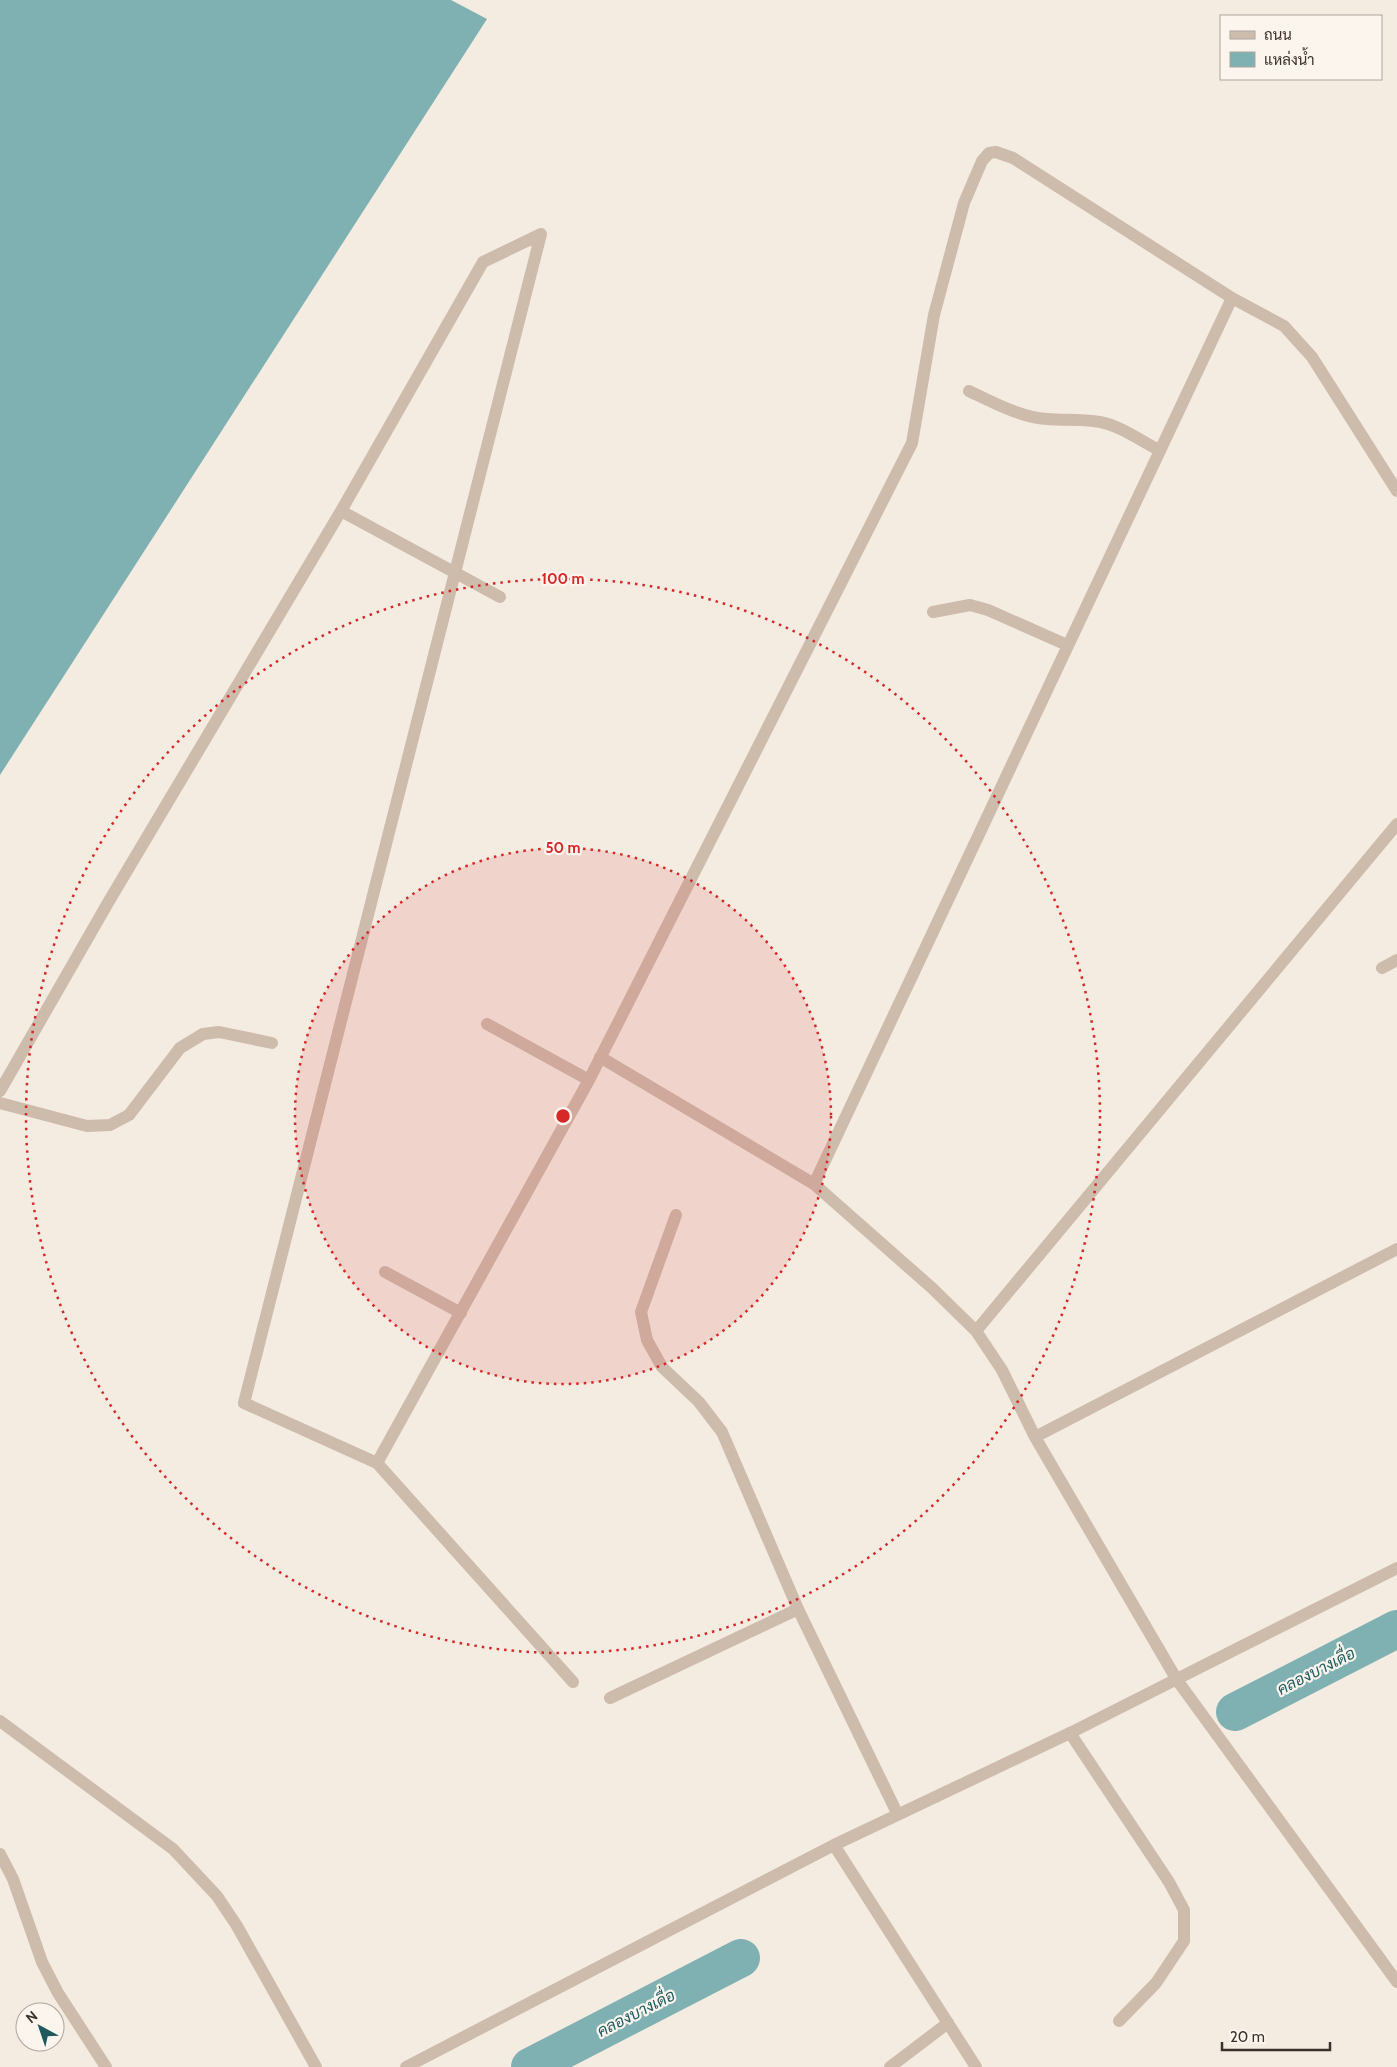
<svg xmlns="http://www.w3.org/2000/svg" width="1397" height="2067" font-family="Cabin,Sarabun,sans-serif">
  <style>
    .water { fill: #7fb0b2 }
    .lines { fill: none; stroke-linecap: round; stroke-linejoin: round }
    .canal { stroke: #7fb0b2; stroke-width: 38 }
    .lane { stroke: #cdbbac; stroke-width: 12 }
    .street { stroke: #cdbbac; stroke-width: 12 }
    .ring { fill: none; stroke: #d62828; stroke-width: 2.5; stroke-dasharray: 2.5 5 }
    .labels { text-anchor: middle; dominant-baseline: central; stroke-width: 4.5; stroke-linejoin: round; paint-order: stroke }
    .water-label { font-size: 16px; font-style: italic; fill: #1f5a5e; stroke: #fbf5ee }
    .centre { fill: #d62828; stroke: #fbf5ee; stroke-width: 2.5 }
    .ring-label { font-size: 15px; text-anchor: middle; font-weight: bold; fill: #d62828; stroke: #fbf5ee; stroke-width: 4.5; stroke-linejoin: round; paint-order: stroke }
  </style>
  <rect width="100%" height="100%" fill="#f4ebe1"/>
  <path class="water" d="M0 0H451L487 19 0 775Z"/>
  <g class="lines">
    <path class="canal" d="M1235 1712 1397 1629
      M530 2067 741 1958"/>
    <path class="lane" d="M676 1215 641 1312 647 1340 662 1367 699 1402 722 1432 798 1609 897 1813
      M385 1272 461 1313
      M1177 1680 1397 1982
      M610 1698 798 1609
      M1070 1733 1169 1882 1184 1910V1941L1156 1983 1119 2021
      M890 2067 948 2023"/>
    <path class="street" d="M969 391C994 403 1020 417 1047 419 1068 421 1088 418 1108 424 1125 429 1143 442 1159 450
      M341 511 500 597
      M933 612 970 605 988 610 1067 645
      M1382 968 1397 960
      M487 1024 589 1080
      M600 1057 814 1184 932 1288 976 1331 1002 1370 1035 1437 1177 1680
      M0 1091 109 901 341 511 483 262 541 234 244 1403 377 1463 573 1682
      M0 1103 87 1126 110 1125 129 1115 180 1048 203 1034 219 1032 272 1043
      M814 1184 1232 298
      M976 1331 1397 824
      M1035 1437 1397 1249
      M377 1463 589 1080 912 443 934 315 964 203 982 161 989 153 996 152 1013 158 1232 298 1284 326 1312 357 1397 491
      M0 1721 173 1849 217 1896 237 1926 316 2067
      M834 1845 976 2067
      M0 1854 13 1879 42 1962 58 1993 106 2067
      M406 2067 834 1845 1070 1733 1397 1568"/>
  </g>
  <circle cx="563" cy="1116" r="268" fill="#d62828" fill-opacity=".12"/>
  <g class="ring">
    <circle cx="563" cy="1116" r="268"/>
    <circle cx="563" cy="1116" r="537"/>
  </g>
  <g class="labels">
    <g class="water-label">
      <text transform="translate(1316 1671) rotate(-27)">คลองบางเดื่อ</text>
      <text transform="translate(636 2013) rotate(-27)">คลองบางเดื่อ</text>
    </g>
  </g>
  <circle cx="563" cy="1116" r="8" class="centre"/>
  <g class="ring-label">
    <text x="563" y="584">100 m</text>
    <text x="563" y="853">50 m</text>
  </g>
  <rect x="1220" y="15" width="162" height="65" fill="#fbf5ee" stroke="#aea6a0"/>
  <rect x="1230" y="31" width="25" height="8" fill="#cdbbac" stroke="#aea6a0"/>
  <text x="1264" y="40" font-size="15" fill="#3b302b">ถนน</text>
  <rect x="1230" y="52" width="25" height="15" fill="#7fb0b2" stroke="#aea6a0"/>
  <text x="1264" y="65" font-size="15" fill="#3b302b">แหล่งน้ำ</text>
  <g transform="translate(40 2027) rotate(320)"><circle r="24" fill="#fbf5ee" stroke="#aea6a0"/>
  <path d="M0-4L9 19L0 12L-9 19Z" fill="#1f5a5e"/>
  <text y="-8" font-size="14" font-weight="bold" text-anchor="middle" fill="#3b302b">N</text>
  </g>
  <path d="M1222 2042v8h108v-8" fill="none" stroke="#3b302b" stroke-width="2.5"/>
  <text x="1230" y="2042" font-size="15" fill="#3b302b" stroke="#fbf5ee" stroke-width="4" paint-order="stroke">20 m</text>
</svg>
